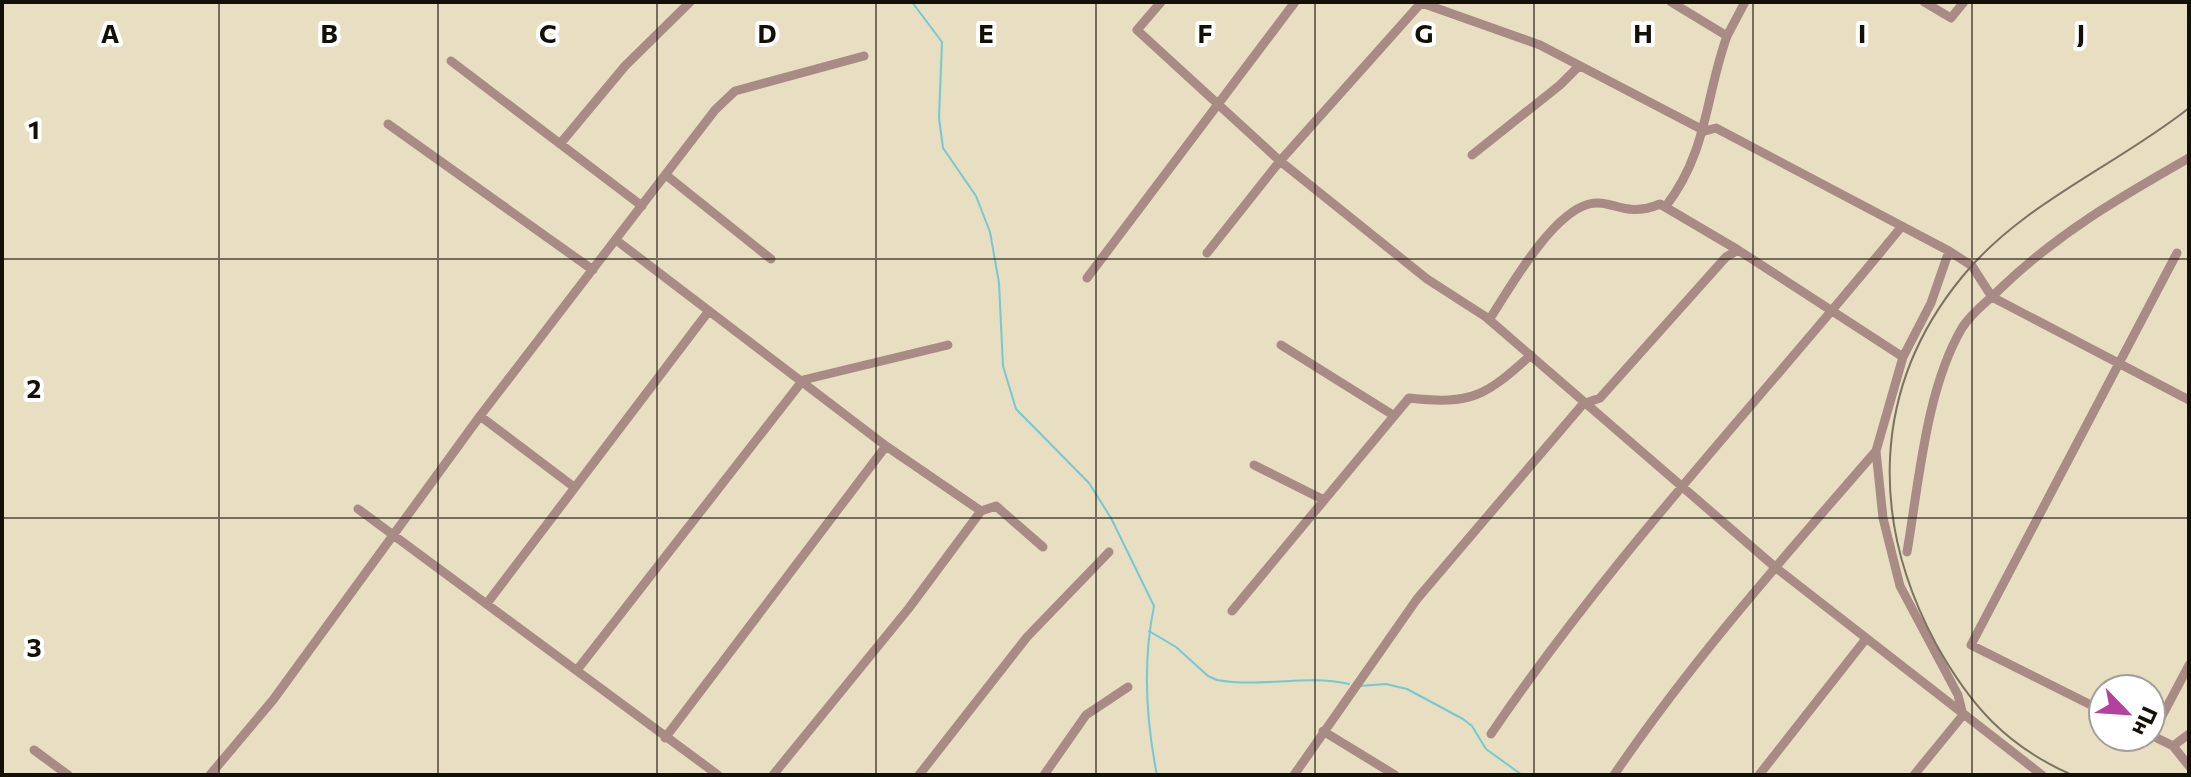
<svg xmlns="http://www.w3.org/2000/svg" width="2191" height="777" font-family="Commissioner,sans-serif">
  <style>
    .lines { fill: none; stroke-linecap: round; stroke-linejoin: round }
    .stream { stroke: #74c9d2; stroke-width: 2 }
    .minor { stroke: #a98b85; stroke-width: 9 }
    .rail { stroke: #7a7361; stroke-width: 2 }
    .grid { fill: none; stroke: #141007; stroke-width: 2; stroke-opacity: 0.55 }
    .grid-label { font-size: 26px; text-anchor: middle; font-weight: bold; fill: #141007; stroke: #fff; stroke-width: 8; stroke-linejoin: round; paint-order: stroke }
  </style>
  <rect width="100%" height="100%" fill="#e8dec2"/>
  <g class="lines">
    <path class="stream" d="M912 2 942 42 939 118 943 148 976 196 990 232 999 283 1003 366 1016 409 1089 483 1111 518 1154 606C1143 660 1146 720 1157 775
      M1149 631 1176 647 1208 676 1217 680C1262 688 1305 674 1349 684
      M1359 686 1386 684 1407 689 1463 719 1472 726 1486 749 1522 775"/>
    <path class="minor" d="M1161 2 1137 30 1280 161 1427 279 1486 317 1775 567 2042 775
      M1419 2 1540 45 1705 131 1716 128 1949 251 1972 266 1992 297 2189 400
      M1924 2 1951 18 1964 2
      M1727 36 1745 2
      M451 61 642 206
      M388 124 593 270
      M560 144 625 66 690 2
      M1472 155 1560 85 1579 66
      M666 175 771 259
      M1666 206C1708 151 1705 97 1727 36L1671 2
      M616 240 886 446 981 511
      M1207 253 1280 161 1421 3
      M1087 278 1295 2
      M1489 320C1510 288 1551 214 1589 204 1612 198 1624 219 1660 204L1738 250
      M1281 345 1393 415
      M1903 357 1931 303 1949 251
      M480 416 574 487
      M1254 465 1322 499
      M358 509 718 775
      M1907 552C1919 482 1926 389 1962 328 1972 312 1987 302 2000 289 2058 233 2119 198 2189 158
      M488 602 708 312
      M1232 611 1409 398C1473 405 1485 396 1531 355
      M577 670 803 380 948 345
      M2103 711 1971 645 2177 253
      M1323 731 1395 775
      M1491 734C1613 554 1765 395 1902 226
      M2151 735 2173 746 2189 766
      M2152 735 2189 665
      M665 738 886 446
      M2173 746 2189 734
      M34 750 68 775
      M210 775 273 700 480 416 715 110 735 91 864 56
      M773 775 909 608 981 511 996 506 1043 547
      M919 775 1027 637 1109 552
      M1044 775 1086 715 1128 687
      M1294 775 1417 599 1583 404 1600 398 1726 257 1738 250 1903 357 1876 451 1883 518 1900 586 1958 695 1963 715 1914 775
      M1614 775C1692 660 1785 556 1876 451
      M1759 775 1865 640"/>
    <path class="rail" d="M2072 775C2006 746 1970 705 1936 644 1870 521 1871 388 1962 277 2022 203 2116 166 2189 108"/>
  </g>
  <path class="grid" d="M219 2V775M438 2V775M657 2V775M876 2V775M1096 2V775M1315 2V775M1534 2V775M1753 2V775M1972 2V775M2 259H2189M2 518H2189"/>
  <g class="grid-label">
    <text x="110" y="43">A</text>
    <text x="329" y="43">B</text>
    <text x="548" y="43">C</text>
    <text x="767" y="43">D</text>
    <text x="986" y="43">E</text>
    <text x="1205" y="43">F</text>
    <text x="1424" y="43">G</text>
    <text x="1643" y="43">H</text>
    <text x="1862" y="43">I</text>
    <text x="2081" y="43">J</text>
    <text x="34" y="139">1</text>
    <text x="34" y="398">2</text>
    <text x="34" y="657">3</text>
  </g>
  <rect width="2191" height="777" fill="none" stroke="#141007" stroke-width="8"/>
  <g transform="translate(2127 713) rotate(115)"><circle r="38" fill="#ffffff" stroke="#a19f9c" stroke-width="2"/>
  <path d="M0-6L14 30L0 20L-14 30Z" fill="#b4419b"/>
  <text y="-12" font-size="22" font-weight="bold" text-anchor="middle" fill="#141007">Пн</text>
  </g>
</svg>
